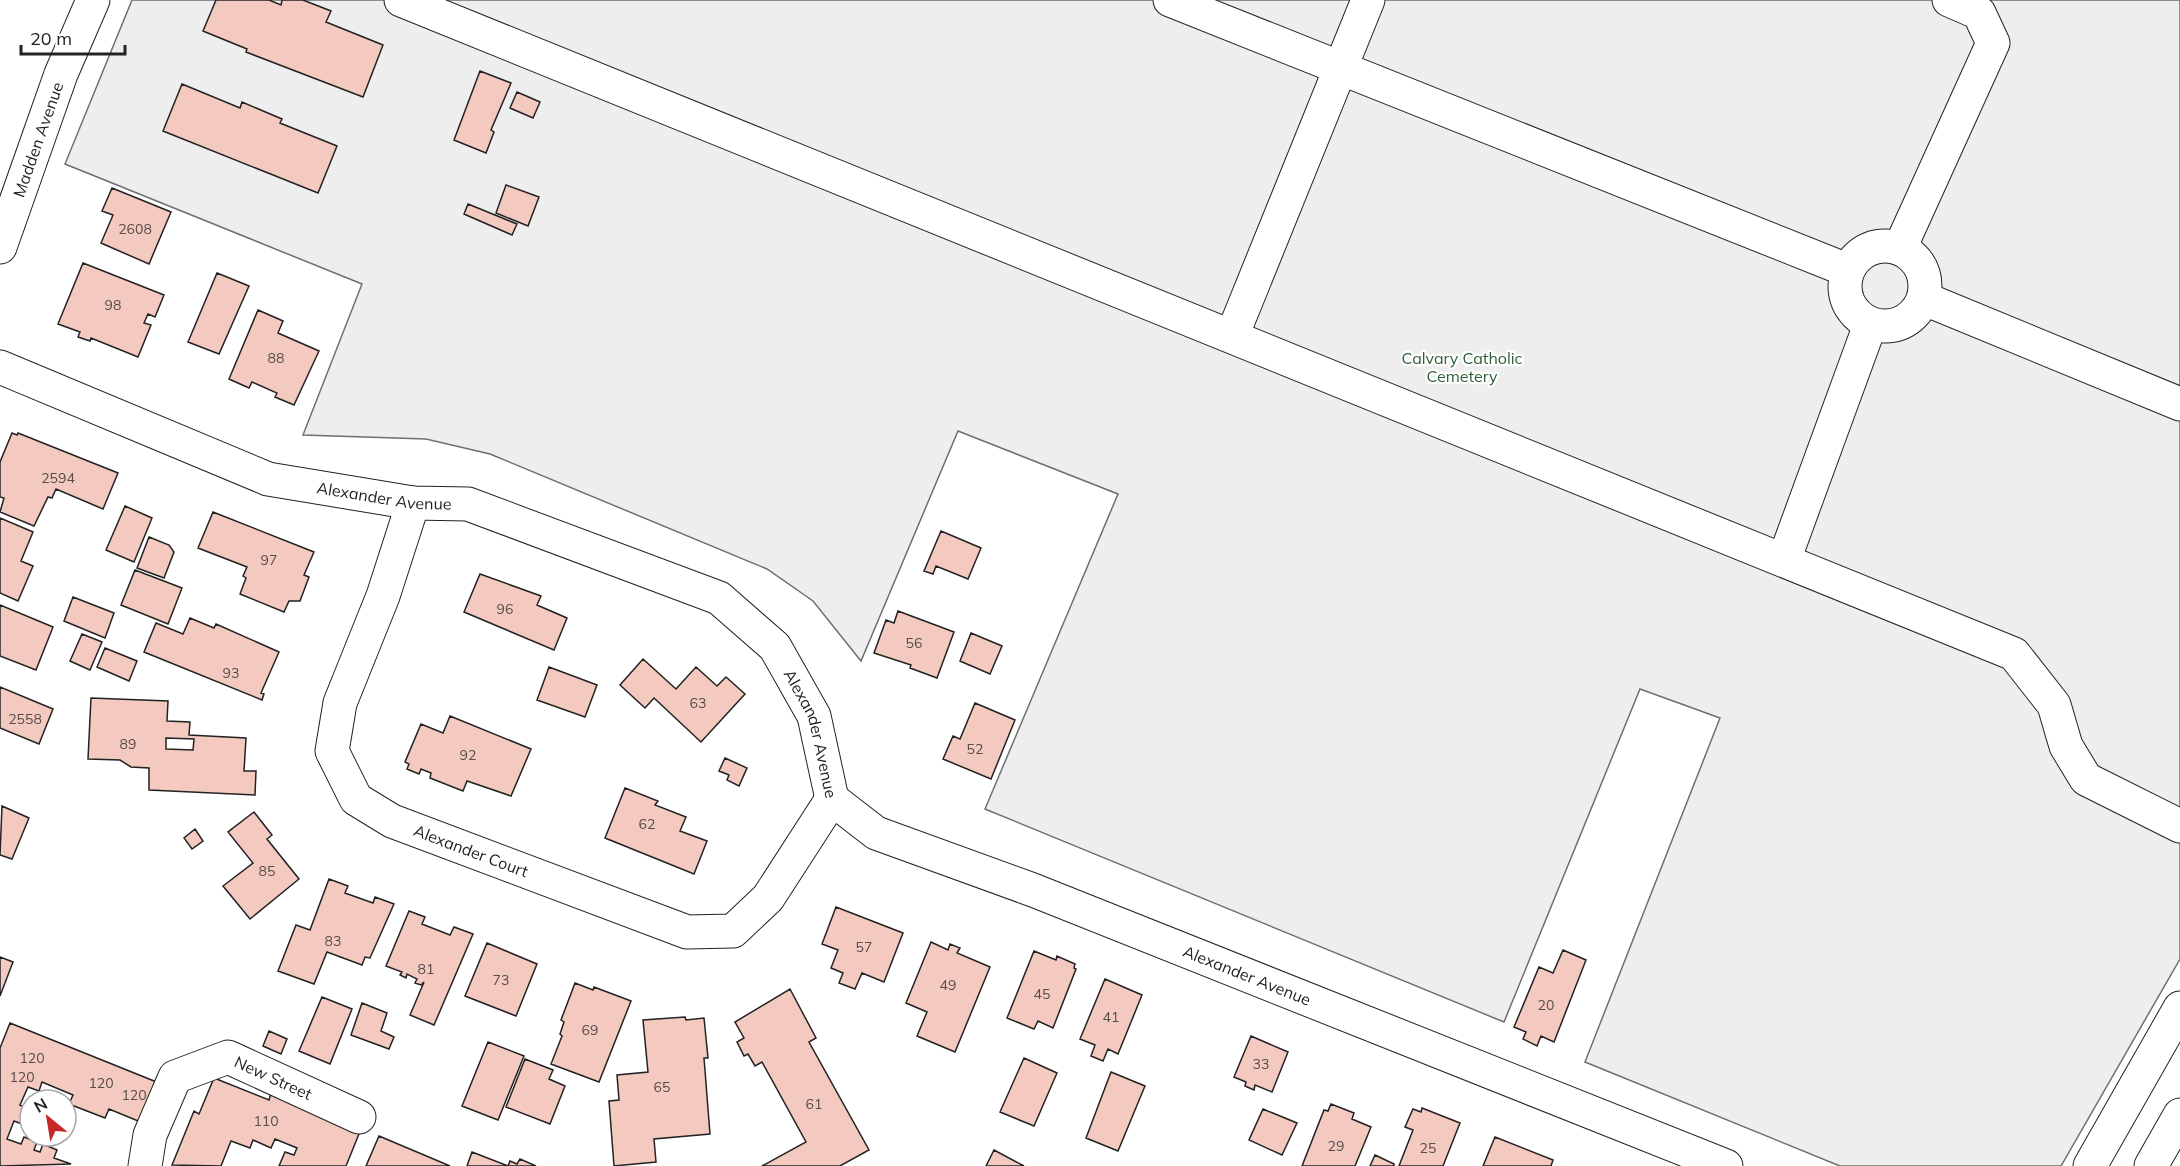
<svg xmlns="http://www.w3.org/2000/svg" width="2180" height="1166" font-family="Mulish,sans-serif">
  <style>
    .green { fill: #eee; stroke: #6f6f6f; stroke-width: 1.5 }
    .building { fill: #f3c9c0; stroke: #222; stroke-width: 1.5; fill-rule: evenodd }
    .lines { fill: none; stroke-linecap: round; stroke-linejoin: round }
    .minor-casing { stroke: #222; stroke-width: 35 }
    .major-casing { stroke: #222; stroke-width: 35 }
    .minor { stroke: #fff; stroke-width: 33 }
    .major { stroke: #fff; stroke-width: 33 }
    .labels { text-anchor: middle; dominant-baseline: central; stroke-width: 4.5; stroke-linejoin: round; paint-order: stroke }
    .number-label { font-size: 14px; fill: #564c4a }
    .street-label { font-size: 16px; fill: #222; stroke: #fff }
    .park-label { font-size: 16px; fill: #2f5e38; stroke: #fff }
  </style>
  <rect width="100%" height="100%" fill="#fff"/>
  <path class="green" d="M132 0H2180V959L2061 1166H1840L1585 1062 1720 718 1640 689 1504 1022 985 809 1118 494 958 431 861 661 813 601 767 569 490 454 426 439 303 435 362 284 65 164Z"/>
  <path class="building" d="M216 0H269L281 5 282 0H303L331 11 326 22 383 45 363 97 246 52 247 49 203 31Z
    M480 71 511 83 491 130 494 132 486 153 454 140Z
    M182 84 240 108 242 102 282 119 280 123 337 146 318 193 163 131Z
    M517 92 540 102 533 118 510 108Z
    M506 185 539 197 528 226 496 213Z
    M112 188 171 212 149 264 101 243 113 215 102 211Z
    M468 204 517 224 512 235 464 214Z
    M83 263 164 295 155 317 148 314 144 323 151 325 138 357 91 338 90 341 78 337 80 332 58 324Z
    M217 273 249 286 219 354 188 342Z
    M258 310 283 321 278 333 319 351 294 405 275 397 277 393 252 382 249 388 229 379Z
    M12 433 17 435 18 433 118 473 103 509 56 489 52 498 48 497 34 526 0 512 4 498 0 497V462Z
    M125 506 152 518 134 562 106 550Z
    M213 512 314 552 304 575 309 577 300 601H289L284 612 240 594 246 578 243 576 247 567 198 548Z
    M0 518 33 532 21 561 33 566 18 601 0 593Z
    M941 531 981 548 968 579 936 566 933 574 924 571Z
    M149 537 169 545 174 552 164 578 137 568Z
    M135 570 182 588 168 624 121 605Z
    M480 574 541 596 537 605 567 618 554 650 464 612Z
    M73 597 114 613 105 638 64 621Z
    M0 605 53 627 36 670 0 656Z
    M898 611 954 632 937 678 910 668 911 665 874 653 886 620 894 623Z
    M190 618 214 628 216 624 279 652 261 693 264 694 262 700 144 652 156 623 183 634Z
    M971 633 1002 646 990 674 960 661Z
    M82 634 102 642 90 670 70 661Z
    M105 648 137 661 129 681 97 667Z
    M643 659 676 689 696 667 717 686 726 677 745 694 701 742 654 698 645 708 620 685Z
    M549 667 597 685 585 717 537 700Z
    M0 687 53 709 39 744 0 728Z
    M91 698 168 701 167 721 190 722 189 735 246 738 244 771H256L255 795 149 790V768L131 767 120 760 88 759ZM166 738 194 739 193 750 166 749Z
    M975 703 1015 720 991 779 943 759 953 736 960 739Z
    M450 716 531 749 511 796 467 781 463 791 430 778 431 773 421 769 419 774 407 769 409 764 405 762 421 724 443 733Z
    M725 758 747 768 739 786 727 780 729 775 719 771Z
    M625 788 658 801 655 805 686 817 680 831 707 841 694 874 605 838Z
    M2 806 29 818 12 859 0 855Z
    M254 812 272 835 267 839 299 879 250 919 223 886 253 863 228 832Z
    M195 829 203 841 192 849 184 838Z
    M329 879 348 886 345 893 373 903 375 897 394 904 370 958 365 957 362 965 327 952 314 984 278 971 296 925 310 930Z
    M836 907 903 933 884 982 862 973 855 989 839 983 843 973 831 968 838 950 822 944Z
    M409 911 425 917 422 924 450 935 454 927 473 934 434 1025 410 1015 424 982 421 985 415 983 417 979 407 974 406 978 400 975 402 972 386 966Z
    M931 942 948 950 950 944 960 948 957 953 990 967 955 1052 917 1036 927 1012 906 1003Z
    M487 943 537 964 516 1016 465 996Z
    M1563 950 1586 960 1554 1042 1541 1036 1537 1046 1523 1039 1526 1032 1514 1027 1539 967 1553 973Z
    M1034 951 1056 960 1057 956 1075 964 1074 968 1076 969 1053 1028 1038 1021 1034 1029 1007 1018Z
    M0 957 13 962 0 996Z
    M1105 979 1142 995 1118 1054 1108 1049 1103 1061 1091 1056 1095 1045 1080 1039Z
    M575 983 593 990 594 987 631 1001 599 1082 551 1064 562 1036 560 1034 564 1022 561 1020Z
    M790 989 816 1038 809 1042 869 1150 840 1166H762L806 1142 762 1062 755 1066 748 1054 744 1056 737 1042 744 1038 735 1022Z
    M322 997 352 1009 330 1064 299 1051Z
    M362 1003 387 1013 381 1031 394 1037 389 1049 351 1035Z
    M685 1017 686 1020 704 1018 708 1058H704L710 1134 654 1139 656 1162 614 1166 609 1101 619 1100 617 1075 648 1072 643 1020Z
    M10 1023 159 1083 143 1123 109 1109 105 1118 69 1104 73 1095 42 1082 39 1091 28 1087 20 1105 29 1109 22 1124 14 1121 7 1139 21 1144 24 1137 37 1142 34 1150 40 1152 43 1144 57 1150 54 1158 71 1164 0 1166V1048Z
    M269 1031 287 1039 281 1054 263 1046Z
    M1251 1036 1288 1052 1272 1092 1255 1085 1254 1090 1245 1086 1246 1082 1234 1077Z
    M488 1042 524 1056 498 1120 462 1106Z
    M1024 1058 1057 1073 1034 1126 1000 1112Z
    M525 1059 553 1070 549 1079 565 1086 550 1124 506 1107Z
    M1111 1072 1145 1086 1118 1151 1086 1138Z
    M214 1078 269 1100 271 1093 361 1129 346 1166H279L285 1152 294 1155 297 1148 275 1139 271 1148 253 1140 250 1148 231 1141 221 1166 172 1165 194 1111 199 1114Z
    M1331 1104 1354 1113 1352 1119 1371 1127 1355 1166H1302L1324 1110 1328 1111Z
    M1422 1108 1460 1123 1443 1166H1399L1413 1130 1405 1127 1413 1109 1421 1112Z
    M1263 1109 1297 1123 1282 1155 1249 1140Z
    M379 1136 450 1166H366Z
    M1495 1137 1553 1160 1551 1166H1483Z
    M994 1150 1024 1166H986Z
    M472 1152 508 1166 510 1161 517 1164 520 1159 536 1166H467Z
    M1375 1155 1394 1164V1166H1370Z"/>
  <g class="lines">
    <g class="minor-casing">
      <g id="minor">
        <path d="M401 0 2014 654 2054 705 2066 746 2086 779 2180 826"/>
        <path d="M1170 0 1847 270"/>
        <circle cx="1885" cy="286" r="40"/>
        <path id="s1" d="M0 247 61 74 93 0"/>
        <path d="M1900 248 1993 43 1979 13 1949 0"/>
        <path d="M1925 299 2180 404"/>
        <path d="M1232 336 1368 0"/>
        <path id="s2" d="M0 367 268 479 413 503 468 504 719 598 775 647 814 716 832 799 876 833 1033 890 1726 1166"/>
        <path id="s3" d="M413 503 383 596 340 703 332 751 356 799 392 821 687 932 733 931 768 898 832 799"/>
        <path d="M1784 560 1870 325"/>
        <path id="s4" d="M145 1166 150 1135 175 1077 228 1057 359 1117"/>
        <path d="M2151 1166 2180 1115"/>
      </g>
    </g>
    <g class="major-casing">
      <path id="major" d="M2090 1166 2180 1008"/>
    </g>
    <use href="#minor" class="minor"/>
    <use href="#major" class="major"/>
  </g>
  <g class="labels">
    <g class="number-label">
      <text x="135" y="229">2608</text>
      <text x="113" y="305">98</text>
      <text x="276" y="358">88</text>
      <text x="58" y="478">2594</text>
      <text x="269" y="560">97</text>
      <text x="505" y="609">96</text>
      <text x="914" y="643">56</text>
      <text x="231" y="673">93</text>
      <text x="698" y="703">63</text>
      <text x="25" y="719">2558</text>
      <text x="128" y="744">89</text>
      <text x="975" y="749">52</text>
      <text x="468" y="755">92</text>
      <text x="647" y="824">62</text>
      <text x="267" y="871">85</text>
      <text x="333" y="941">83</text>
      <text x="864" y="947">57</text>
      <text x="426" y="969">81</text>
      <text x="501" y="980">73</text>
      <text x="948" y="985">49</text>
      <text x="1042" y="994">45</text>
      <text x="1546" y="1005">20</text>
      <text x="1111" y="1017">41</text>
      <text x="590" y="1030">69</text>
      <text x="32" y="1058">120</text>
      <text x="1261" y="1064">33</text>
      <text x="22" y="1077">120</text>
      <text x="101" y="1083">120</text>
      <text x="662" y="1087">65</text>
      <text x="134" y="1095">120</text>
      <text x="814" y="1104">61</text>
      <text x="266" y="1121">110</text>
      <text x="1336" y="1146">29</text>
      <text x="1428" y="1148">25</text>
    </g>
    <g class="street-label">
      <text stroke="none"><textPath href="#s1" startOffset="114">Madden Avenue</textPath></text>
      <text stroke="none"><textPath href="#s2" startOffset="408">Alexander Avenue</textPath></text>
      <text stroke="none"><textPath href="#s2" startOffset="930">Alexander Avenue</textPath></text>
      <text stroke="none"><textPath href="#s3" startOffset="442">Alexander Court</textPath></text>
      <text stroke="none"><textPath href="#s2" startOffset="1452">Alexander Avenue</textPath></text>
      <text stroke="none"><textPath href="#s4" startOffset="201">New Street</textPath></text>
    </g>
    <g class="park-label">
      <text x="1462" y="358">Calvary Catholic<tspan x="1462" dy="18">Cemetery</tspan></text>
    </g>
  </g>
  <g transform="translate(48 1118) rotate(330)"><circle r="28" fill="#ffffff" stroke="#a7a7a7" stroke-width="1.5"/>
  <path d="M0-4.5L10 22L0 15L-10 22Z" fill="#c62828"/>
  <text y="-9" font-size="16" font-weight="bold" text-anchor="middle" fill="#222222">N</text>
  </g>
  <path d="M21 45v9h104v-9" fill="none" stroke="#222222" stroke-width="3"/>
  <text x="30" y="45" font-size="18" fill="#222222" stroke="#ffffff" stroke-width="4.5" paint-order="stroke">20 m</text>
</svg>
